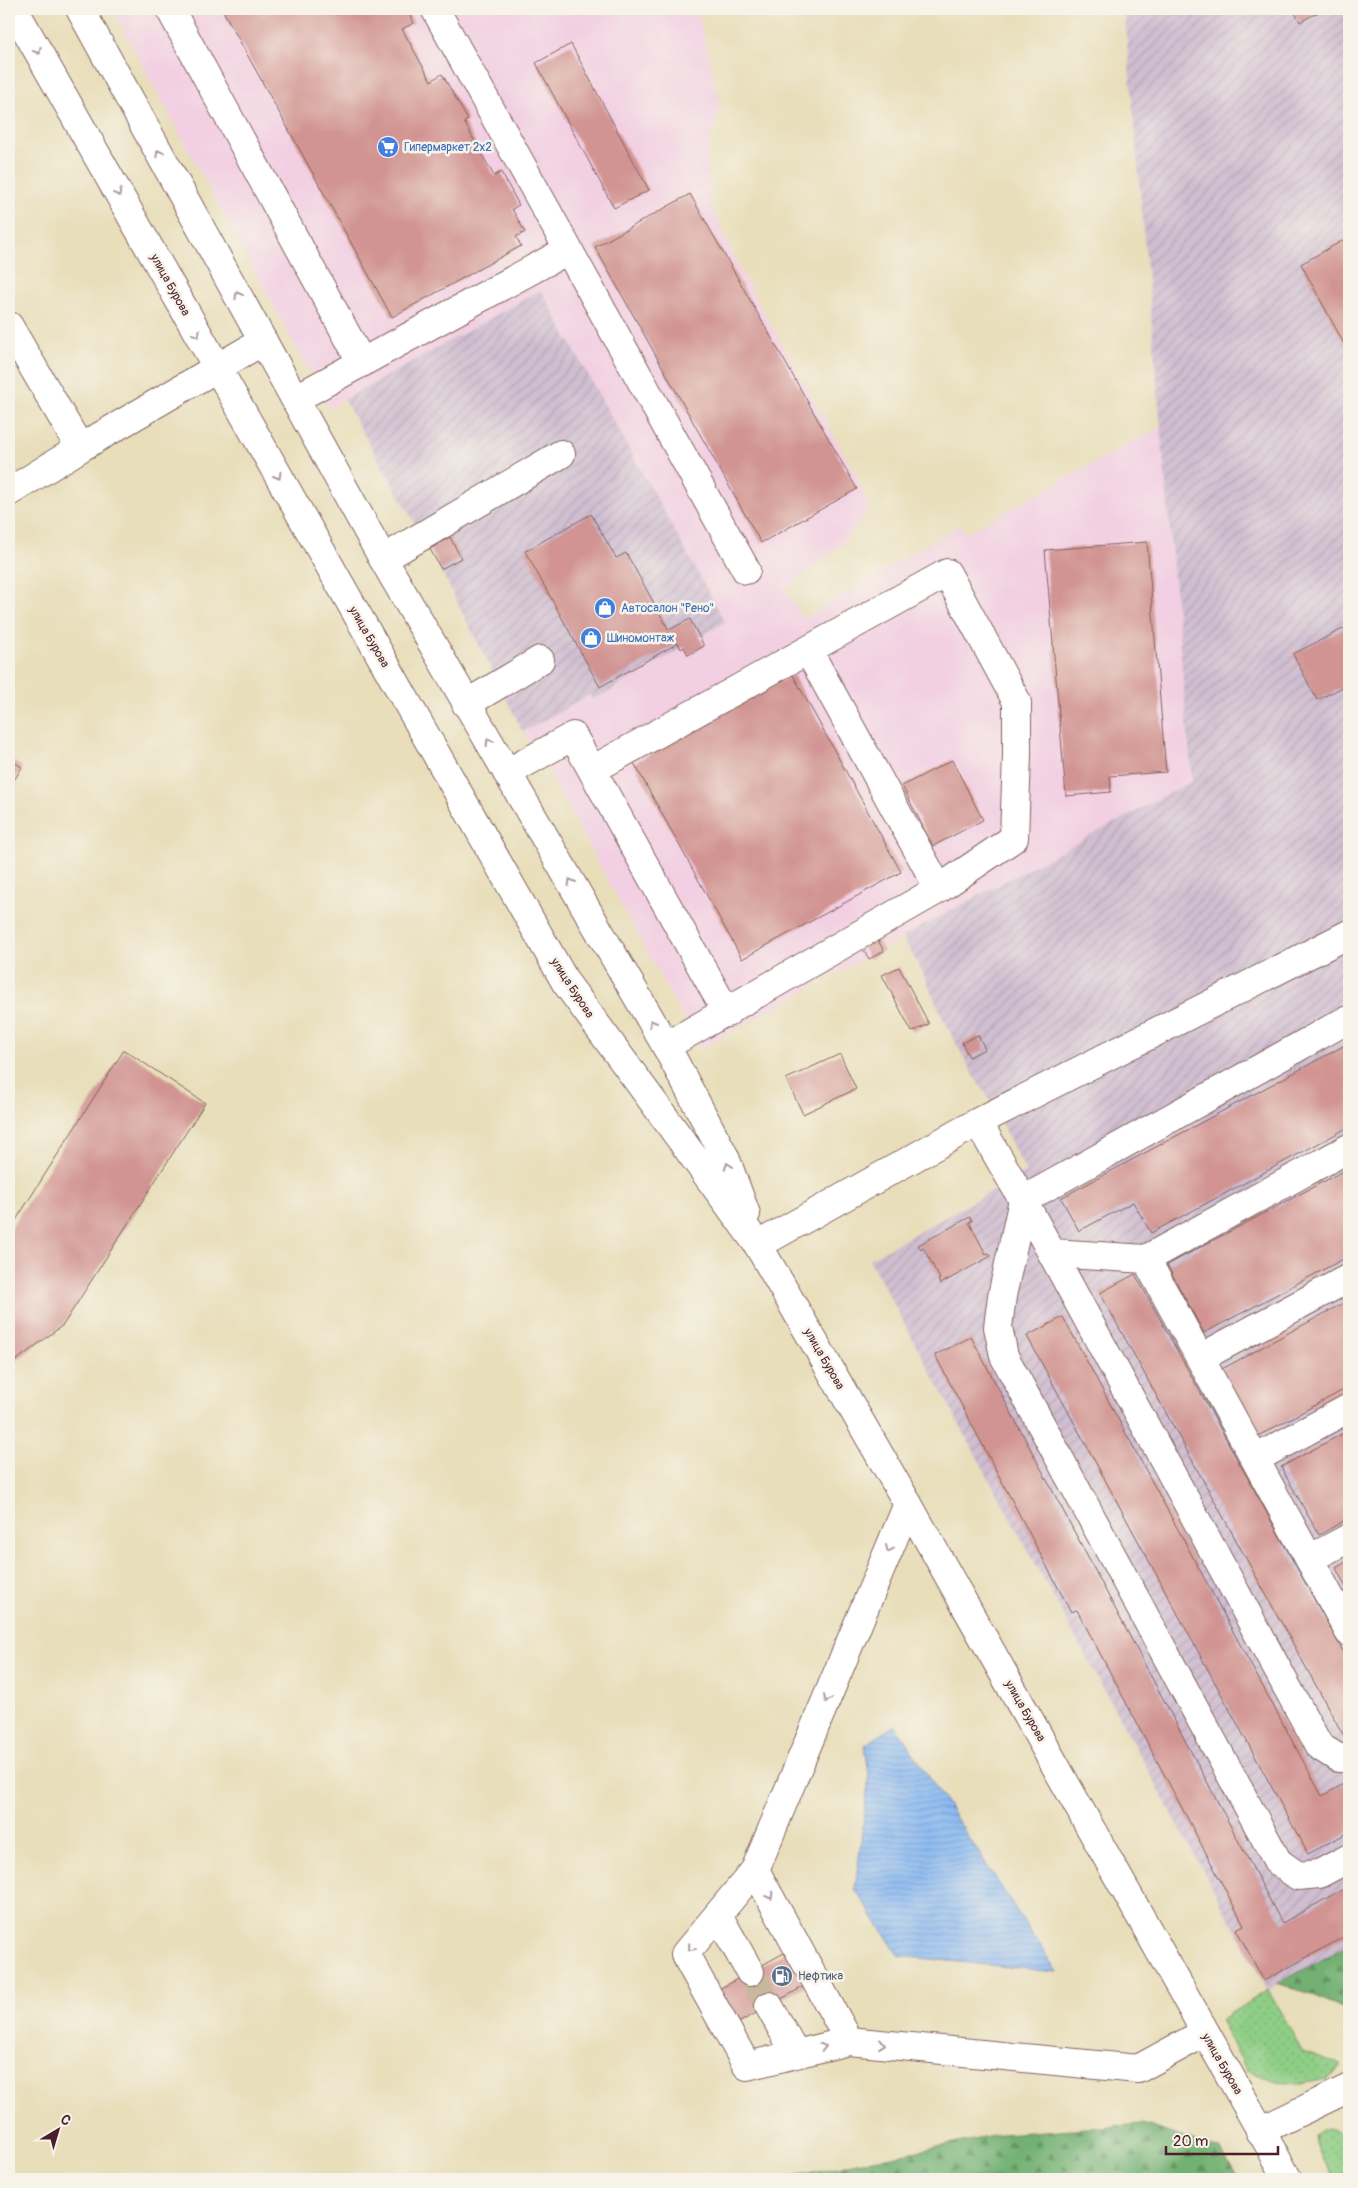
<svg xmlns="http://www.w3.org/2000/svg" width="1358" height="2188" font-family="Pangolin,sans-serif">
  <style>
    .built { fill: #f2cfe2 }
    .industrial { fill: url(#industrial-furrows) }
    .grass { fill: url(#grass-dots); stroke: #6c7658 }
    .forest { fill: url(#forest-firs); stroke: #5e684e }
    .water { fill: url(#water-rules); stroke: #686c8f }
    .building { fill: #d19492 }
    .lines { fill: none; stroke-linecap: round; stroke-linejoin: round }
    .minor-tunnel { stroke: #c8b89d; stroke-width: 28; stroke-dasharray: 28 14; stroke-linecap: butt }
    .minor-casing { stroke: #81625d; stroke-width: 30 }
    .major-casing { stroke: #81625d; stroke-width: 30 }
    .minor { stroke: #fff; stroke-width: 28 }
    .major { stroke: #fff; stroke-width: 28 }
    .oneway { stroke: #ae9aa0 }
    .labels { text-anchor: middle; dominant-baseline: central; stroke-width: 5; stroke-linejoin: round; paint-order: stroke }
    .shop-label { font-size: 12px; fill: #366cbe; stroke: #f7f3e8; text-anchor: start }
    .street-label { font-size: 12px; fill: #4a1f2b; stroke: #f7f3e8 }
    .service-label { font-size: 12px; fill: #4e5e75; stroke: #f7f3e8; text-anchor: start }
  </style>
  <defs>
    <pattern id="industrial-furrows" width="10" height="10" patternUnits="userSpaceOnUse" patternTransform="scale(1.25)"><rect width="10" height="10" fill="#cfbdd0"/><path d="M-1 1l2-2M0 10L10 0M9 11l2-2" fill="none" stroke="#b3a2b3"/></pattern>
    <pattern id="grass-dots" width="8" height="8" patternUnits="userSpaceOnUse" patternTransform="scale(1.25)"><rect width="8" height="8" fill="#8ece85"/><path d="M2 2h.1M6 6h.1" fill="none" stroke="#7cb073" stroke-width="1.8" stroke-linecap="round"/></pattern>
    <pattern id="forest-firs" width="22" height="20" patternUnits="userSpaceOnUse" patternTransform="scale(1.25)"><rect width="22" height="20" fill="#72b172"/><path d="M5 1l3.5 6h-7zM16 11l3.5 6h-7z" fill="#608f5e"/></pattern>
    <pattern id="water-rules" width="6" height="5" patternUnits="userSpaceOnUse" patternTransform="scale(1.25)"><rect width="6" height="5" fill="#86b8f3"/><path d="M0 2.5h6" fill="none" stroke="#7095c5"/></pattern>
  </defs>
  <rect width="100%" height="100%" fill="#f7f3e8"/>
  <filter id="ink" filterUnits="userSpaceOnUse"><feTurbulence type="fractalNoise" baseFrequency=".02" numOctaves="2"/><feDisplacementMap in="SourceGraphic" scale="10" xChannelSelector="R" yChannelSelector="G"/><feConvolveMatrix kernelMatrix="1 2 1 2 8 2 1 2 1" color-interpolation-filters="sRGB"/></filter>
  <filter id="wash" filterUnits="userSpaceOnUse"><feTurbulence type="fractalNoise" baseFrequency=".0096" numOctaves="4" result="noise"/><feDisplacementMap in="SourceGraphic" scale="20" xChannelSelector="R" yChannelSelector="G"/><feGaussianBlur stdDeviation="1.12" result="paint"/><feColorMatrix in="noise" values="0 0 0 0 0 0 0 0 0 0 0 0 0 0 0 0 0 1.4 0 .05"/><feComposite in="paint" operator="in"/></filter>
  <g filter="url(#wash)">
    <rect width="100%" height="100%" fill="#e8deba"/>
    <path class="built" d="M112 9H697L721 106 707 151 709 200 738 266 857 477 869 508 838 548 785 589 803 619 960 525 965 534 1161 426 1192 781 883 948 884 951 869 959 867 956 700 1049 546 767 523 732 590 695 592 700 610 691 725 622 541 290 329 408Z"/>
    <path class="industrial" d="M1124 9H1349V1945L1268 1990 869 1259 1026 1172 988 1097 975 1078 942 1017 925 977 902 937 1192 781Z
      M541 290 725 622 610 691 592 700 590 695 523 732 430 549 344 400Z"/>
    <path class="grass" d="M1268 1990 1303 2052 1342 2066 1327 2079 1301 2084 1276 2082 1247 2070 1220 2020Z
      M1328 2128C1350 2134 1349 2160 1349 2179H1334L1317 2146 1316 2136 1322 2130Z"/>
    <path class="forest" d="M1349 1945V2011L1311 1994 1277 1984Z
      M1143 2124 1221 2150 1238 2179H777L1003 2134Z"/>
    <path class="water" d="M895 1725 1057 1972 899 1956 855 1889 869 1775 865 1745Z"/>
    <g id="blocks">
      <path class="building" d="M222 9H406L414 23 402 29 431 81 442 74 468 120 464 122 494 176 501 172 519 205 512 209 525 232 516 237 521 246 392 317Z
        M1293 9H1324L1300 22Z
        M571 44 649 190 614 208 536 63Z
        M690 194 857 489 761 543 595 247Z
        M1349 237V353L1301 264Z
        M591 514 616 558 626 553 669 630 690 619 704 646 688 655 684 647 681 649 678 643 600 687 525 551Z
        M450 537 461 558 441 569 430 549Z
        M1147 542 1166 772 1110 776 1111 792 1066 796 1045 550Z
        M1349 626V684L1317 700 1293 654Z
        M793 675 901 872 742 959 634 763Z
        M9 759 22 767 9 789Z
        M952 760 983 820 933 846 902 786Z
        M876 937 884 951 869 959 861 945Z
        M899 967 929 1024 912 1032 882 975Z
        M978 1035 985 1049 969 1057 962 1043Z
        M1349 1043V1127L1151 1233 1133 1202 1079 1231 1061 1198Z
        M124 1050 205 1103 63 1325 9 1366V1231Z
        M840 1054 856 1089 803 1114 786 1079Z
        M1349 1168V1256L1204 1333 1167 1265Z
        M970 1217 972 1221 969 1222 986 1254 989 1253 991 1256 940 1284 938 1280 940 1279 923 1247 921 1249 918 1245Z
        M1135 1274 1349 1662V1738L1346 1740 1100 1293Z
        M1349 1300V1387L1258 1436 1222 1369Z
        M1063 1317 1322 1796 1349 1781V1832L1308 1854 1027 1336Z
        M971 1337 1282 1923 1349 1886V1934L1264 1981 1236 1929 1244 1925 1077 1610 1071 1612 935 1355Z
        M1349 1430V1518L1319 1535 1281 1467Z
        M1349 1560V1593L1336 1568Z
        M791 1949 810 1983 731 2027 712 1993Z"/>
    </g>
  </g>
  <g filter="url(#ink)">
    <use href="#blocks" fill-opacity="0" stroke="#81625d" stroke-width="1"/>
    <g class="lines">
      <path class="minor-tunnel" d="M750 1972 769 2006"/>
      <g class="minor-casing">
        <path id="minor" d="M170 9 362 363
          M435 9 746 570
          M9 326 80 448
          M295 399 568 250
          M9 492 80 448 263 341
          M383 559 561 454
          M466 704 540 660
          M592 770 808 650 939 889 1014 838 1017 755V702L947 573 808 650
          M507 773 573 736 727 1013
          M1349 1020 1345 1021 1023 1200 1319 1746 1338 1758H1349
          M666 1046 939 889
          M978 1122 1023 1200 1002 1296 998 1327 1004 1356 1278 1862 1298 1876 1319 1874 1349 1858
          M758 1245 978 1122 1349 934
          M1052 1253 1146 1259 1349 1632
          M1146 1259 1349 1148
          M1200 1358 1349 1278
          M1255 1459 1349 1408
          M908 1504 755 1870 849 2041 1138 2069 1204 2033
          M1309 1559 1349 1538
          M755 1870 685 1954 747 2066 849 2041
          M718 1915 750 1972
          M769 2006 796 2054
          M1260 2131 1349 2088"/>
      </g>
      <g class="major-casing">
        <path id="major" d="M14 9 566 983 758 1245 908 1504 1288 2179
          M80 9 383 559 666 1046 725 1157 746 1214"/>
      </g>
      <use href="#minor" class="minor"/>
      <use href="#major" class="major"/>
    </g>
    <defs><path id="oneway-chevron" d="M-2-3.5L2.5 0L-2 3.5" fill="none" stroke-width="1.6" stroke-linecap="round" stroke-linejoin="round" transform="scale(1.25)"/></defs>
    <g class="oneway">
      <use href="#oneway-chevron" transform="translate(38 51) rotate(60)"/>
      <use href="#oneway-chevron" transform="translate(159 153) rotate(-119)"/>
      <use href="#oneway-chevron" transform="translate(118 193) rotate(61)"/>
      <use href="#oneway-chevron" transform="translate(238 295) rotate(-119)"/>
      <use href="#oneway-chevron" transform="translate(197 334) rotate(61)"/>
      <use href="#oneway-chevron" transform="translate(278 476) rotate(60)"/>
      <use href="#oneway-chevron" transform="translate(489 742) rotate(-121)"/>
      <use href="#oneway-chevron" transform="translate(571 882) rotate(-120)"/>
      <use href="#oneway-chevron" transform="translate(652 1023) rotate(-120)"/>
      <use href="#oneway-chevron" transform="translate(728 1166) rotate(-110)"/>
      <use href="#oneway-chevron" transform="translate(889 1549) rotate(113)"/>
      <use href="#oneway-chevron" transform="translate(827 1699) rotate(113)"/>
      <use href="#oneway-chevron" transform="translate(770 1896) rotate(61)"/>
      <use href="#oneway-chevron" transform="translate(691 1948) rotate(130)"/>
      <use href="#oneway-chevron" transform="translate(882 2044) rotate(6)"/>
      <use href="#oneway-chevron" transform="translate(823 2047) rotate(-14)"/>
    </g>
  </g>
  <defs>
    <g id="supermarket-disc" transform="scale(1.125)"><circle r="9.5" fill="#3f7fe0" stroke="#f7f3e8"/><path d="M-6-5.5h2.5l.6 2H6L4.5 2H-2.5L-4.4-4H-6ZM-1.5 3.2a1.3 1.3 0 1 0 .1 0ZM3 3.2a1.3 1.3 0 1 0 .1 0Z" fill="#fff"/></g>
    <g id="shop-disc" transform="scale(1.125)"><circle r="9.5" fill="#3f7fe0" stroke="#f7f3e8"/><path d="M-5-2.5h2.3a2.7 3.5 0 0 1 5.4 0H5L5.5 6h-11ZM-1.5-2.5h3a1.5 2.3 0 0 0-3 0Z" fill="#fff"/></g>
    <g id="fuel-disc" transform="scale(1.125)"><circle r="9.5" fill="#5c6f8a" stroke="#f7f3e8"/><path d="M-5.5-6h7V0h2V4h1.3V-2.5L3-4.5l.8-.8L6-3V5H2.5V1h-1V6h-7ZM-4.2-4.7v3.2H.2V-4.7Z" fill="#fff"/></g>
  </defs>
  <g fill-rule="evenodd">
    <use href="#supermarket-disc" x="388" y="147"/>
    <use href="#shop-disc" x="605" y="608"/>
    <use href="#shop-disc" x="591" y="638"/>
    <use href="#fuel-disc" x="782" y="1976"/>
  </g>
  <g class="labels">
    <g class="shop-label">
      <text x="404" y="147">Гипермаркет 2х2</text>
      <text x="621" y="608">Автосалон "Рено"</text>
      <text x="607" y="638">Шиномонтаж</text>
    </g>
    <g class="street-label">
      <text transform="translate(170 285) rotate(61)">улица Бурова</text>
      <text transform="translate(369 637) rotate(60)">улица Бурова</text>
      <text transform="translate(572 988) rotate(57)">улица Бурова</text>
      <text transform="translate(824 1359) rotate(60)">улица Бурова</text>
      <text transform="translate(1025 1711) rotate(60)">улица Бурова</text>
      <text transform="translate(1222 2064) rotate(60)">улица Бурова</text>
    </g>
    <g class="service-label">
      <text x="798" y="1976">Нефтика</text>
    </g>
  </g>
  <rect width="1358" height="2188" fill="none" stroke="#f7f3e8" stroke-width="30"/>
  <g transform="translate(58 2130) rotate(38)" stroke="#f7f3e8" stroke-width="4" paint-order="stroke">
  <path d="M0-4L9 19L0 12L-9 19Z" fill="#4a1f2b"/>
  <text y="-8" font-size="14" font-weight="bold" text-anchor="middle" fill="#4a1f2b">С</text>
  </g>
  <path d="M1166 2146v8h112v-8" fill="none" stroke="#4a1f2b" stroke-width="2.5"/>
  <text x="1173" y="2146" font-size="15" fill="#4a1f2b" stroke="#f7f3e8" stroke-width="4" paint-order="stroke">20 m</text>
</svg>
